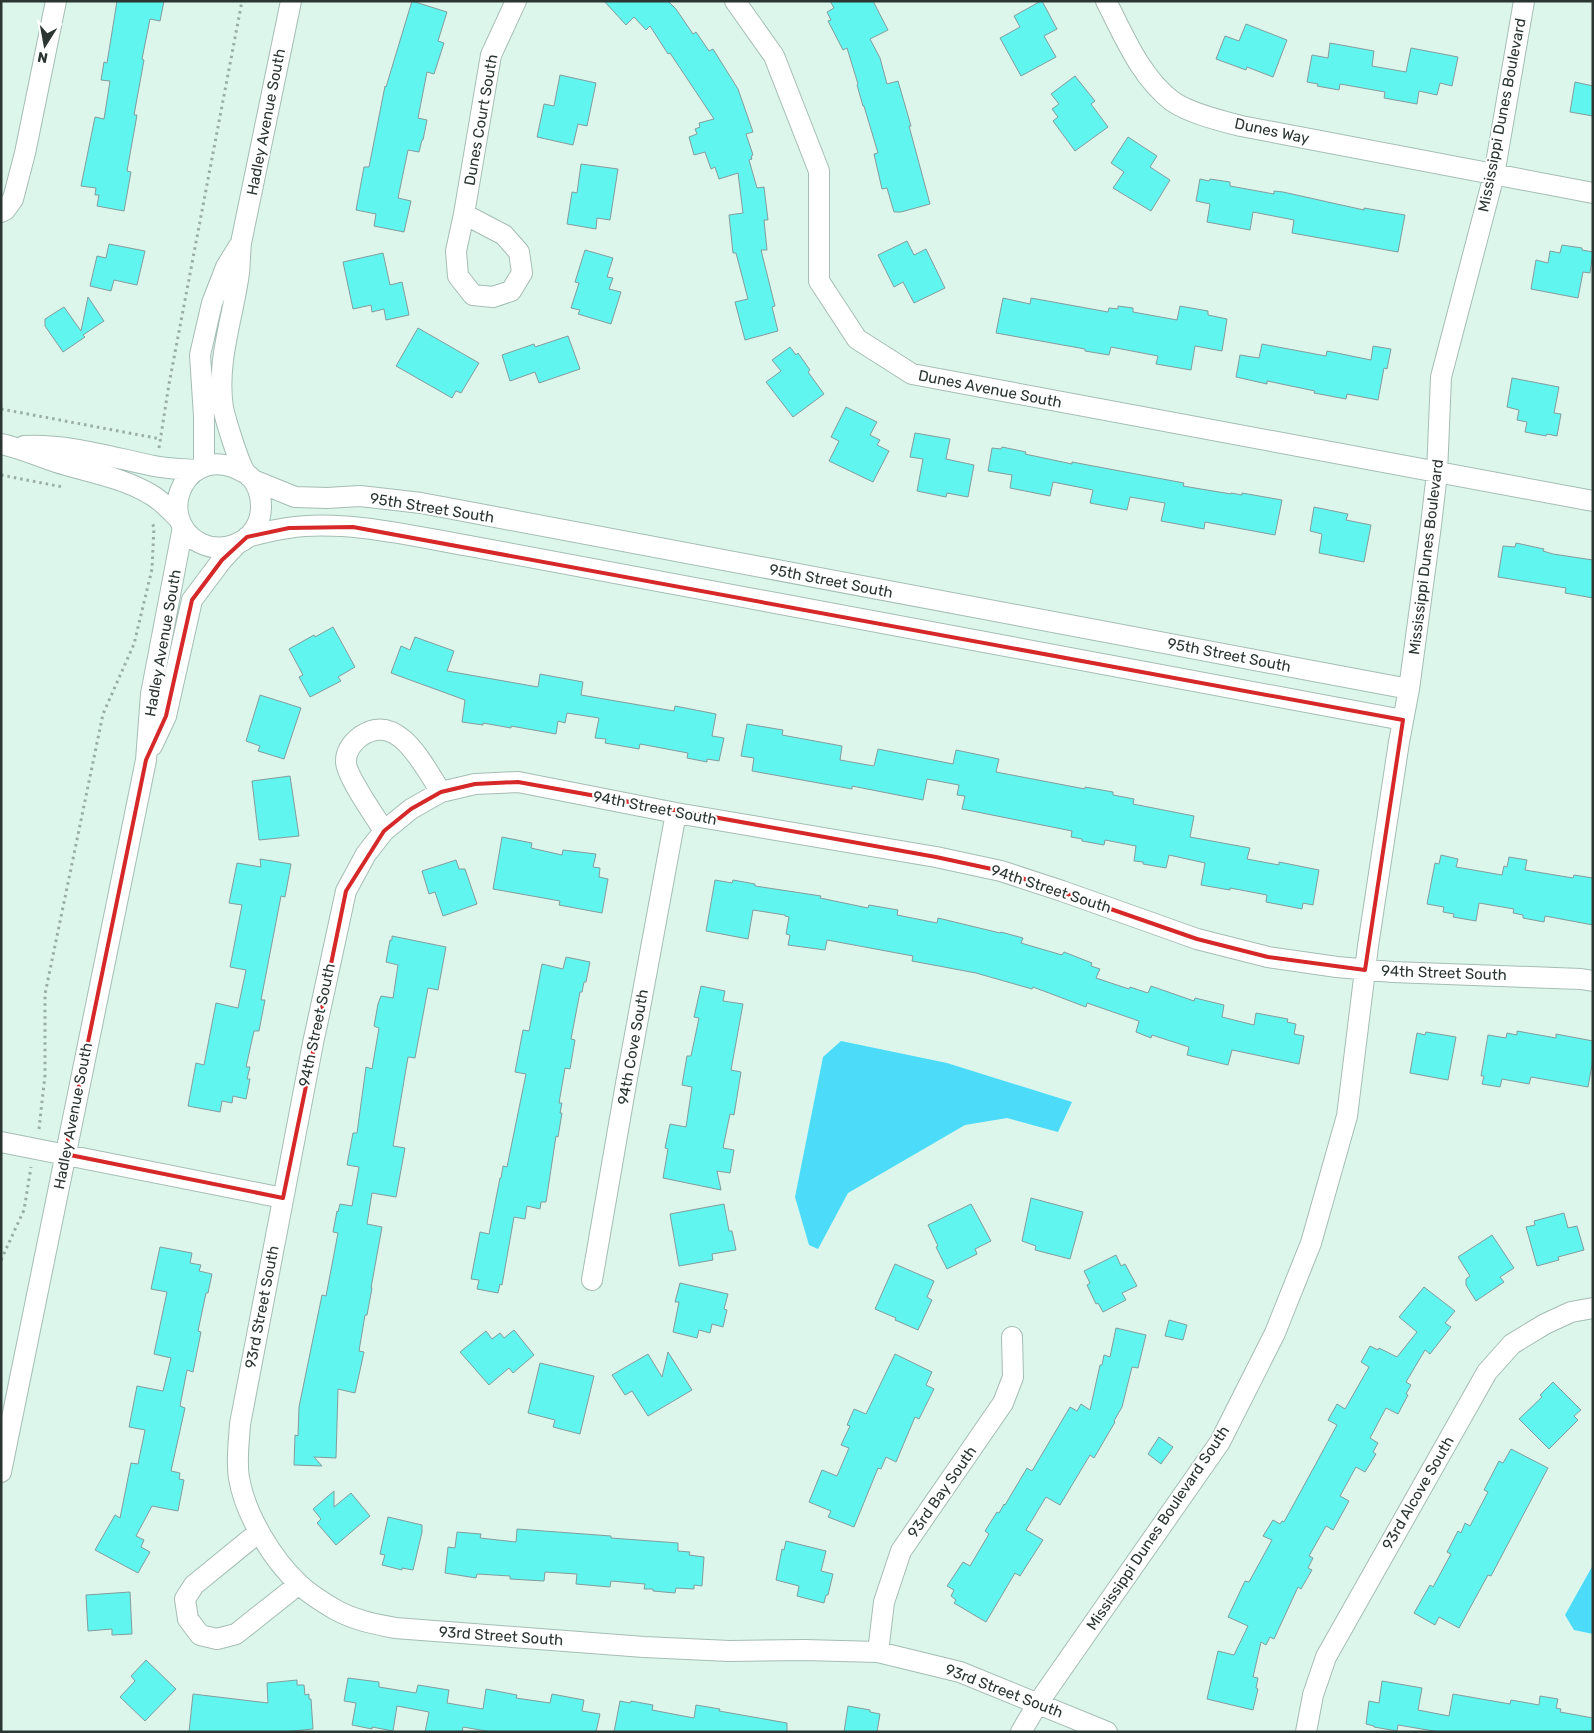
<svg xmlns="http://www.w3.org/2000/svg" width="1594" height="1733" font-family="Rubik,sans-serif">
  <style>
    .water { fill: #4cdbf8 }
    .building { fill: #61f5f0; stroke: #839d9c }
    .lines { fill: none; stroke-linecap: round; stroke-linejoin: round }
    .minor-casing { stroke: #a5bdb4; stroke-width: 22 }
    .path { stroke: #99ada6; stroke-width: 3; stroke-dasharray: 2.5 4; stroke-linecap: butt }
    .minor { stroke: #fff; stroke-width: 20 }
    .marked { fill: none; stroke: #d62828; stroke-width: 4; stroke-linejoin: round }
    .labels { text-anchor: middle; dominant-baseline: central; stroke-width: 4; stroke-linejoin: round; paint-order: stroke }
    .street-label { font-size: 15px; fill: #2b3531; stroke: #fff }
  </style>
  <rect width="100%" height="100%" fill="#dcf6ec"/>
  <path class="water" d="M841 1041 947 1063 1072 1102 1058 1132 1007 1118 965 1125 848 1193 818 1249 809 1245 795 1197 823 1057Z
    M1593 1565V1634L1574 1630 1565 1615Z"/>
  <path class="building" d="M117 1H164L160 21 150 19 142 59 144 60 134 115H137L127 171 131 172 124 211 97 206 99 195H95L96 188 81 186 95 117 104 119 110 81 101 80 104 62 107 63Z
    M412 1 447 12 438 41 444 43 434 74 427 72 418 118 427 120 423 140H422L419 152 408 150 398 198 411 201 404 232 374 226 376 214 356 210 364 167H369L385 86 386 87Z
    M604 1H668L676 9 693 34 696 32 709 51 713 49 738 89 753 132 746 134 753 155 751 156 752 159 749 160 757 188 764 187 768 220H764L767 250H761L775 306 772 307 778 331 745 340 735 302 748 299 736 253H733L729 215 743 213 738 173 719 179 715 167 711 169 705 152 694 155 689 137 697 134 695 129 700 127 699 123 714 119 670 53 668 54 650 26 646 30 634 17 626 25Z
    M830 1H873L888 30 870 39 880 58 887 84 898 81 911 126H909L930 204 901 212H894L887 188 882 189 874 154 878 153 864 106H863L857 85 858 84 847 48 843 50 828 21 831 20 827 12 834 8Z
    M1041 1H1042L1057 29 1044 36 1056 57 1021 76 1000 38 1020 27 1014 16Z
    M1246 24 1287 40 1273 77 1247 67 1246 70 1216 59 1225 36 1239 41Z
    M1330 43 1374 51 1372 66 1406 72 1411 48 1458 57 1452 86 1440 83 1437 95 1419 91 1417 104 1384 98 1385 92 1340 84 1339 90 1317 86 1318 84 1307 82 1312 55 1328 58Z
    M560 75 596 83 587 126 578 124 573 145 537 137 544 104 554 106Z
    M1075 76 1095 101 1091 104 1108 127 1075 151 1053 121 1058 117 1052 109 1059 104 1051 94Z
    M1575 82 1593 86V116L1570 112Z
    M1128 137 1157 156 1150 167 1170 180 1151 211 1113 188 1124 172 1111 163Z
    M581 164 618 169 610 220 597 218 596 229 567 224 572 192 577 193Z
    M1200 179 1209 181 1210 179 1230 182V186L1274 194V191L1283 192 1364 210V208L1405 215 1398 252 1292 233 1294 220 1253 212 1250 230 1207 222 1210 204 1196 201Z
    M907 241 914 255 926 249 945 288 914 303 903 282 894 287 878 255Z
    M109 244 145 251 137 285 114 280 111 291 90 286 97 256 106 258Z
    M1562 245 1582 248V250L1593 252 1590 273 1583 272 1578 298 1531 289 1536 260 1548 263 1550 251 1560 253Z
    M585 250 613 258 607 277 613 278 609 289 621 292 611 324 578 314 580 310 571 308 579 283 575 282Z
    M383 253 390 285 402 282 409 315 386 320 384 309 372 312 371 305 353 309 343 262Z
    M88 297 104 321 83 335 85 337 63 352 45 326V319L64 307 81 331Z
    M1003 298 1030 304 1031 298 1108 312 1109 308 1118 309V306L1133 308V312L1177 320 1180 306 1208 311V315L1227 319 1222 351 1195 346 1191 370 1156 364 1158 356 1111 347 1109 355 1085 351V349L996 333Z
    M418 328 479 363 461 393 456 391 452 398 396 366Z
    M568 336 580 369 539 383 535 372 510 381 502 355 534 344 535 347Z
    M1262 344 1326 356 1327 351 1371 360 1373 346 1391 349 1387 369 1384 368 1378 400 1347 394 1346 399 1314 393 1315 391 1267 381V384L1236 377 1240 355 1259 358Z
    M790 347 796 355 798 353 810 370 808 372 824 394 793 417 766 382 781 371 772 360Z
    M1512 378 1559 387 1554 413 1561 414 1557 436 1547 434 1546 436 1525 432 1527 422 1517 420 1519 410 1507 407Z
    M846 407 877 422 870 435 880 440 877 445 889 451 873 482 829 461 839 441 831 437Z
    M915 433 950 439 946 459 974 465 968 497 947 493 946 497 917 491 923 459 910 457Z
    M1002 447 1026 452 1025 454 1072 464V462L1184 483 1183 486 1231 494V493L1242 495V493L1282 500 1275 535 1205 522 1204 529 1161 521 1165 503 1130 497 1127 510 1090 503 1093 490 1053 482 1050 496 1010 488 1012 475 988 471 992 448 1001 449Z
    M1314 507 1348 514 1346 520 1371 525 1364 562 1319 553 1322 534 1310 531Z
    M1516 543 1544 549 1543 551 1553 554 1593 560V598L1565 593 1566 588 1498 577 1503 546 1515 547Z
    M333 627 355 667 338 677 341 681 310 697 299 677 303 675 289 649 314 635 315 637Z
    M415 637 454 651 447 671 538 687 540 674 583 682 581 695 674 711 675 706 716 714 712 736 724 738 719 761 707 759V762L687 758 688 753 640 744 639 749 605 743 606 739 595 738 599 718 567 713 565 723 558 721 556 734 511 726V728L483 723V725L462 722 465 700 391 673 401 646 410 650Z
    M260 695 301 708 284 759 258 751 260 746 246 741Z
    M747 724 783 730 782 735 842 746 840 760 874 766 878 749 953 764 956 750 999 759 996 772 1085 789V787L1113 792V795L1134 799 1133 804 1194 816 1190 837 1250 848 1247 859 1279 865V862L1319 870 1313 905 1303 903 1302 909 1266 902 1267 895 1230 888V890L1201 885 1205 863 1169 855 1166 868 1143 864V862L1134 861 1136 846 1105 840 1104 845 1082 841V839L1071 837 1072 831 962 809 965 796 957 795 959 785 927 779 923 800 852 786V789L752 771 754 758 741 756Z
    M290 776 299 836 259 840 252 781Z
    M502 837 532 843 531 848 562 855 563 850 596 854 593 867 600 868 599 877 608 879 602 913 559 905 560 901 493 889Z
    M1441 855 1458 859 1456 867 1502 875 1504 866 1507 867 1509 857 1527 860 1525 870 1573 878 1574 875 1593 878V925L1545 916 1544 922 1523 918V915L1513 913 1514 909 1479 903 1476 921 1453 917 1454 914 1443 912 1444 907 1427 904 1435 863 1439 864Z
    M260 859 291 864 285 897 281 896 261 1000H265L259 1031H254L246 1067H250L247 1079H250L246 1099 233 1096 232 1103 222 1101 220 1112 188 1106 196 1063 204 1065 216 1003 238 1008 246 970 230 967 242 905 229 903 237 863 261 867Z
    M456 860 459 869H465L477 904 443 916 435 892 429 894 422 871Z
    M715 880 732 883 733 880 755 884V886L821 896 820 898 868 908 869 905 898 910 897 915 937 923 938 918 1000 933 1001 932 1023 938 1021 943 1062 955 1064 952 1092 963 1091 966 1100 969 1096 978 1129 989 1130 987 1148 993 1151 986 1194 1001 1195 998 1224 1005 1222 1017 1254 1025 1256 1013 1288 1019 1287 1022 1296 1024 1294 1034 1304 1036 1299 1064 1232 1050 1228 1065 1187 1055 1189 1047 1152 1035 1151 1038 1136 1032 1139 1021 1087 1003 1086 1007 1033 987 1032 989 976 973 912 961 913 956 827 940 825 950 788 945 790 935 786 934 789 917 785 916V915L753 910 748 939 706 931Z
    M392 936 446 947 438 990 428 988 415 1058 408 1057 393 1146 405 1148 396 1197 372 1193 367 1224 382 1227 371 1288H372L367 1315H365L359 1351 364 1352 355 1393 338 1389 336 1458 314 1457 322 1466 294 1465 295 1435 298 1436 299 1407 322 1295 326 1296 338 1233 333 1232 337 1211 338 1212 340 1204 352 1206 359 1167 347 1165 353 1133H357L366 1067 372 1069 379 1028 374 1026 378 1004 381 996 393 998 398 965 386 962 390 940H392Z
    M566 957 590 962 586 982H584L582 992H580L571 1039 575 1040 570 1069 565 1068 559 1103H562L560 1113H562L558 1137 556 1136 546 1202H541L540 1209 527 1206 525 1219 514 1217 502 1285 500 1284 498 1293 477 1289 479 1280 471 1279 480 1232 489 1234 500 1178H501L503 1166 507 1167 526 1074 515 1072 523 1030 529 1031 542 964 563 969Z
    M701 986 725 991 723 1001 743 1004 731 1070 741 1072 734 1115 730 1114 723 1148 734 1150 730 1173 717 1171 721 1190 663 1178 668 1149 665 1148 670 1124 686 1127 692 1087 682 1085 687 1056H691L699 1018 694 1017Z
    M1517 1031 1556 1038V1034L1593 1041V1059L1588 1087 1531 1077 1529 1084 1502 1079 1500 1087 1482 1084 1484 1076H1481L1488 1035 1506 1038 1507 1033 1517 1035Z
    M1426 1032 1456 1037 1448 1080 1410 1073 1417 1033 1425 1035Z
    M1031 1198 1083 1212 1070 1259 1035 1250 1036 1246 1022 1241Z
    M724 1204 729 1231H732L736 1250 712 1254 713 1260 679 1266 670 1214Z
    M971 1204 991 1241 975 1249 977 1254 947 1269 936 1247 938 1246 928 1225Z
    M1564 1213 1568 1228 1577 1226 1584 1250 1558 1257 1559 1260 1537 1266 1526 1227 1535 1225 1534 1221Z
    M1492 1235 1514 1268 1500 1277 1504 1282 1476 1301 1466 1285V1279L1470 1276 1458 1257Z
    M160 1247 192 1253 190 1263 201 1265 199 1271 212 1274 208 1293H206L198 1331 201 1332 193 1372 187 1370 180 1406 185 1408 171 1471 180 1473 179 1479 184 1480 178 1511 152 1506 136 1536 144 1540 141 1547 150 1552 138 1573 95 1550 115 1515 120 1518 131 1463 138 1464 145 1430 129 1427 137 1386 163 1391 171 1358 154 1354 167 1292 151 1289Z
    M1116 1255 1121 1266 1125 1264 1137 1286 1122 1293 1126 1300 1103 1312 1098 1303 1096 1304 1087 1285 1090 1283 1084 1271Z
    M895 1264 934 1281 927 1297 932 1300 918 1330 895 1320 896 1318 875 1309Z
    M680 1283 728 1294 724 1309 727 1310 723 1327 712 1324 710 1333 699 1330 697 1338 673 1332 679 1302H675Z
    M1424 1287 1455 1311 1445 1323 1451 1327 1430 1354 1425 1350 1406 1382 1411 1385 1406 1394 1408 1395 1398 1414 1386 1408 1370 1438 1378 1443 1373 1452 1376 1454 1365 1472 1356 1467 1340 1496 1349 1501 1333 1530 1326 1526 1309 1556 1313 1558 1308 1568 1312 1570 1301 1589 1298 1587 1274 1639 1270 1637 1266 1645 1261 1642 1253 1677 1258 1678 1256 1688 1258 1689 1253 1710 1207 1699 1218 1651 1234 1655 1248 1626 1228 1617 1245 1581 1249 1582 1272 1540 1263 1536 1273 1520 1280 1524 1282 1521 1284 1522 1337 1425 1328 1420 1337 1404 1345 1409 1369 1367 1361 1362 1370 1346 1378 1350 1379 1348 1397 1357 1417 1332 1399 1317Z
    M1169 1320 1187 1325 1183 1340 1165 1336Z
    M1116 1328 1146 1335 1138 1368 1132 1367 1122 1407 1114 1421 1115 1422 1094 1458 1090 1455 1060 1505 1046 1497 1026 1530 1043 1540 1020 1576 1015 1573 986 1622 954 1603 956 1600 951 1596 954 1590 947 1586 963 1562 970 1566 989 1534 985 1531 997 1512 999 1513 1004 1504 1005 1505 1027 1468 1032 1471 1070 1407 1077 1411 1081 1404 1090 1410 1100 1365H1102L1104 1355 1110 1357Z
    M514 1330 534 1355 513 1373 509 1368 489 1385 460 1352 486 1331 492 1339 500 1333 504 1338Z
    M668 1352 692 1390 648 1416 632 1391 625 1395 612 1375 648 1354 662 1377Z
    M895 1354 932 1372 926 1385 934 1389 919 1419 915 1417 896 1462 886 1457 881 1469 878 1468 854 1527 828 1517 831 1511 809 1502 822 1470 837 1476 849 1448 841 1445 850 1426 847 1425 854 1409 866 1414Z
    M540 1363 594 1376 580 1434 553 1427 555 1420 528 1413Z
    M1553 1382 1581 1410 1574 1416 1578 1420 1549 1449 1519 1419 1542 1397 1540 1395Z
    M1159 1437 1173 1447 1161 1464 1148 1454Z
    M1511 1449 1548 1468 1491 1576 1488 1575 1459 1628 1439 1617 1435 1625 1414 1613 1430 1585 1433 1587 1451 1554 1447 1552 1458 1531 1461 1533 1465 1523 1470 1526 1488 1492 1484 1490 1499 1461 1503 1463Z
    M334 1491V1507L351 1493 370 1516 336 1545 317 1523 321 1519 313 1509Z
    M388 1517 422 1525V1532L413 1570 402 1568V1570L382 1565 385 1555 380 1554Z
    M517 1529 611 1536V1538L678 1543V1551L690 1552 689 1555 704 1557 702 1586 694 1585V1589L676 1588 675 1593 653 1591V1589H644L645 1584 611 1581 610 1587 576 1584 577 1574 545 1572 544 1581 510 1579V1576L477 1574 476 1578 445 1573 448 1547 455 1548 457 1532 481 1534 480 1538 516 1542Z
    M786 1541 826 1551 821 1571 833 1574 828 1595H826L824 1603 797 1596 799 1586 776 1580 782 1549 784 1550Z
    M130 1592 132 1634 112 1635V1629L88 1631 86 1595Z
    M146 1660 176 1689 145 1721 120 1697 135 1681 131 1676Z
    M348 1678 379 1682V1687L416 1693 418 1685 449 1690 447 1703 483 1709 486 1689 517 1695 516 1698 550 1703 552 1694 584 1700 582 1711 600 1714 596 1732H492L463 1727 462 1732H425L429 1712 397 1706 393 1731 372 1727V1729L352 1725 356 1703 344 1701Z
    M297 1680V1685H304L305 1695 309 1694V1699H311L313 1729 283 1732H189L193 1694 268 1703 267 1683Z
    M1382 1681 1422 1688 1418 1710 1449 1716 1453 1694 1510 1704 1511 1700 1539 1705 1540 1696 1558 1699 1556 1708 1561 1709 1560 1712 1593 1718V1732H1440L1398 1725 1397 1731 1374 1727V1726L1366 1724 1369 1701 1379 1703Z
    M620 1701 630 1703 631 1701 653 1705 652 1710 694 1718 696 1705 720 1709 719 1711 787 1723V1732H614Z
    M848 1706 870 1710V1712L880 1714 877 1732H844Z"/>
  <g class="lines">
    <g class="minor-casing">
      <path id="minor" d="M735 1 774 56 819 171V281L857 339 912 374 1593 501
        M1106 1C1124 36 1140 76 1172 101 1189 113 1221 121 1241 126L1593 193
        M1 212 5 210 13 199 25 153 56 1
        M464 214 504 235 519 252 522 273 511 291 493 297 473 295 458 276 456 251 464 214 491 55 516 1
        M1 444C20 448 38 456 56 462 88 472 121 477 150 494 161 500 170 510 179 519
        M24 446C70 444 110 457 154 466 168 469 183 469 197 470
        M204 465V416L200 355 212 303 226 267 239 246
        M245 473C187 438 152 518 200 543 222 554 251 544 259 520 263 507 261 491 253 480 251 477 247 475 245 472 238 461 226 421 223 408 216 362 233 318 239 273 240 263 240 253 241 243L291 1
        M253 480 295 497 327 498 360 496 421 503 1409 689
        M247 537C261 533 274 530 288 528 346 519 417 537 475 547L1403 720
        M152 746 166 716 192 600 222 560 238 543
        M384 831C376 818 345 774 346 761 346 750 353 742 361 736 399 711 424 767 441 792
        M1 1142 283 1198
        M592 1280 627 1078 676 813
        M1 1472 146 760 151 694 183 527
        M259 1532 194 1585 185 1599 188 1619 200 1635 217 1639 236 1634 299 1584
        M878 1652 884 1602 901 1551 1003 1403 1013 1377 1012 1337
        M1021 1732 1038 1703 1220 1442 1275 1333 1311 1243 1347 1116 1368 946 1399 742 1409 689 1431 525 1437 473 1441 377 1494 175 1524 1
        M1107 1732 960 1672 878 1652 804 1650 729 1651 644 1647 395 1628C375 1624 354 1620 336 1610 324 1603 309 1594 299 1584 272 1559 245 1514 239 1478 236 1460 239 1442 240 1424L313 1043 346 891 366 854 384 831 411 809 441 792 475 784 518 782 676 813 936 857 1001 871 1062 891 1197 939 1268 957 1337 967 1393 972 1581 979 1593 981
        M1306 1732 1313 1695 1326 1657 1487 1372 1512 1344 1545 1324 1571 1312 1593 1308"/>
    </g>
    <path class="path" d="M1 409 161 439
      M159 448 169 384 242 1
      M1 475 63 487
      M39 1129 45 1075V994L103 714 134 644 152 569 154 527 151 521
      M1 1260 24 1210 31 1167"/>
    <use href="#minor" class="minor"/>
  </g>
  <path class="marked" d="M353 527 1403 720 1365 970 1268 957 1197 939 1001 871 936 857 518 782 475 784 441 792 411 809 384 831 346 891 283 1198 65 1154 146 760 166 716 192 600 222 560 247 537 289 528Z"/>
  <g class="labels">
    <g class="street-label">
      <text transform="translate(1502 115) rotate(-79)">Mississippi Dunes Boulevard</text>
      <text transform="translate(481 120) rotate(-80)">Dunes Court South</text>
      <text transform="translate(266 122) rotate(-79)">Hadley Avenue South</text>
      <text transform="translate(1272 131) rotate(12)">Dunes Way</text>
      <text transform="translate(990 389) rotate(11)">Dunes Avenue South</text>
      <text transform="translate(432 508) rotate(9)">95th Street South</text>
      <text transform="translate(1426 557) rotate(-83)">Mississippi Dunes Boulevard</text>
      <text transform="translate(831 581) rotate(11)">95th Street South</text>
      <text transform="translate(163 643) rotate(-80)">Hadley Avenue South</text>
      <text transform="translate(1229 655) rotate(11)">95th Street South</text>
      <text transform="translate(655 808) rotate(11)">94th Street South</text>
      <text transform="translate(1051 889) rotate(18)">94th Street South</text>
      <text transform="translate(1444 973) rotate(2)">94th Street South</text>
      <text transform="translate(317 1025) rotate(-78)">94th Street South</text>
      <text transform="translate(633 1047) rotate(-80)">94th Cove South</text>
      <text transform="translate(73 1116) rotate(-79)">Hadley Avenue South</text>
      <text transform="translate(262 1307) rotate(-79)">93rd Street South</text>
      <text transform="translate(942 1492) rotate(-55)">93rd Bay South</text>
      <text transform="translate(1418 1493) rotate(-60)">93rd Alcove South</text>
      <text transform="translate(1158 1528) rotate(-56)">Mississippi Dunes Boulevard South</text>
      <text transform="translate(501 1636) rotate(4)">93rd Street South</text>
      <text transform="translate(1004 1691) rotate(21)">93rd Street South</text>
    </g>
  </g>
  <rect width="1594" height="1733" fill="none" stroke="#2b3531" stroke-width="5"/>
  <g transform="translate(45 45) rotate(191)" stroke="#ffffff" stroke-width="4" paint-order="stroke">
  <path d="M0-4L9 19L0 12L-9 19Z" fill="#2b3531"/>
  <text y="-8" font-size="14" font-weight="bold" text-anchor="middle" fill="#2b3531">N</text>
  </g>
</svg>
